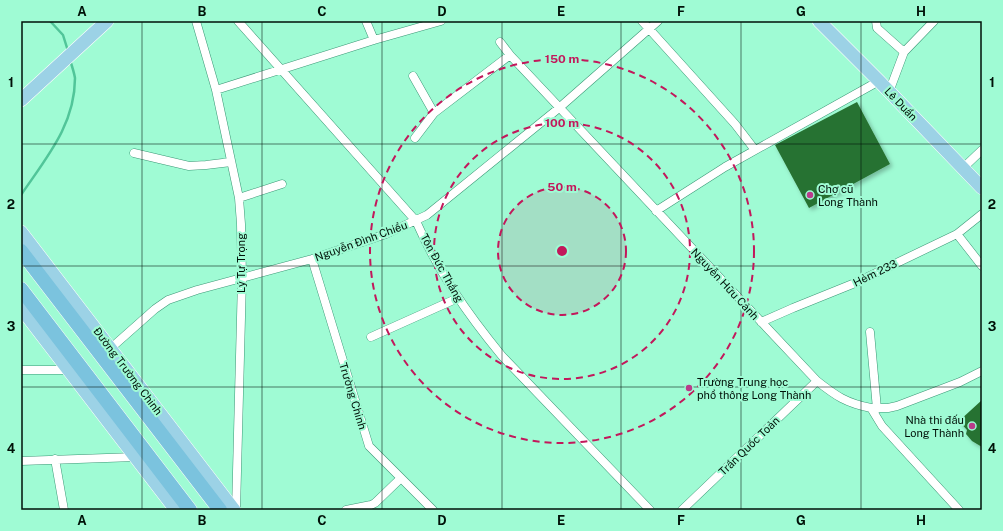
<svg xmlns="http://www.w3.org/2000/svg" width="1003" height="531" font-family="'Public Sans',sans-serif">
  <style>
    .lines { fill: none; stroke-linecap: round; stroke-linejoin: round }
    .stream { stroke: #51c599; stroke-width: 2.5 }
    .building { fill: #287231; filter: url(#shadow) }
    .minor-casing { stroke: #3b9876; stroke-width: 9 }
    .primary-casing { stroke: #fff; stroke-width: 14 }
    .trunk-casing { stroke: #fff; stroke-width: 15 }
    .minor { stroke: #fff; stroke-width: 8 }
    .primary { stroke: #9cd2e6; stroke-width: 13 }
    .trunk { stroke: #7bc3de; stroke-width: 14 }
    .grid { fill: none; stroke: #001108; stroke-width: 1; stroke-opacity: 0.55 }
    .ring { fill: none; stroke: #c2185b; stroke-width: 2; stroke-dasharray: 7 5 }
    .poi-dot { fill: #b93c8b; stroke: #9ffbd4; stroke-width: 1.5 }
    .labels { text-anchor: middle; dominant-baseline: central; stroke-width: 4; stroke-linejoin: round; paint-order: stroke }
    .street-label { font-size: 11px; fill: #001108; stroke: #9ffbd4 }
    .poi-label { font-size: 11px; fill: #001108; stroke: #9ffbd4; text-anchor: start }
    .centre { fill: #c2185b; stroke: #9ffbd4; stroke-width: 2 }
    .ring-label { font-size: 12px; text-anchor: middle; font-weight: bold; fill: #c2185b; stroke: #9ffbd4; stroke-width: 4; stroke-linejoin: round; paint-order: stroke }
    .neatline { fill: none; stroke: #001108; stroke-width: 1.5 }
    .grid-label { font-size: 13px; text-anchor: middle; font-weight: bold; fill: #001108 }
  </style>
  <defs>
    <filter id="shadow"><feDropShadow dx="2.5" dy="2.5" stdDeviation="2" flood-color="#0004"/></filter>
  </defs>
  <rect width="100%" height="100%" fill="#9ffbd4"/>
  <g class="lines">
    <path class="stream" d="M50 21 63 35 68 51
      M21 195C46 158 75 125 75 78 74 72 72 66 70 60"/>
  </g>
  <path class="building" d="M857 102 890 164 809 208 775 145Z
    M982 400V447L972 441 966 434 967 430 959 421Z"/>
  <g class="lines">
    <g class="minor-casing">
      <path id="minor" d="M196 21 216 90 239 198 241 224 242 279 236 510
        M238 21 416 221C439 273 466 312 502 356L650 510
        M366 21 374 40
        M642 21 735 124 755 150
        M876 21 877 28 904 52
        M500 42 510 55 817 381C836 396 846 403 871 408L882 426 959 510
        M413 76 434 113
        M216 90 374 40 441 21
        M889 92 904 52 934 21
        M415 138 434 113 510 55
        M134 153 189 166 206 165 231 162
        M963 168 982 150
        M239 198 282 184
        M656 211 725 167 879 81
        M957 234 982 266
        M312 259 369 446 433 510
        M761 322 793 308 855 283 957 234 982 214
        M870 332 877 409
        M371 337 458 298
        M111 348 155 309 168 300 197 290 312 259 386 234 427 215 559 108 658 21
        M21 370H69
        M871 408H888L897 406 960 382 982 371
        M55 459 64 510
        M21 461 135 457
        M346 510 371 505 375 503 401 478
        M682 510 817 381"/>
    </g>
    <g class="primary-casing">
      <path id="primary" d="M819 21 879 81 982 188
        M21 100 107 21
        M21 232 234 510
        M21 308 176 510"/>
    </g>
    <g class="trunk-casing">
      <path id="trunk" d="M21 251 220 510
        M21 289 190 510"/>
    </g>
    <use href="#minor" class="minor"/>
    <use href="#primary" class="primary"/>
    <use href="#trunk" class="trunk"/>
  </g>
  <path class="grid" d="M142 21V510M262 21V510M382 21V510M502 21V510M621 21V510M741 21V510M861 21V510M21 144H982M21 266H982M21 387H982"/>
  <circle cx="562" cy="251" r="64" fill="#c2185b" fill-opacity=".12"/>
  <g class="ring">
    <circle cx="562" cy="251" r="64"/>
    <circle cx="562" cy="251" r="128"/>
    <circle cx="562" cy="251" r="192"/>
  </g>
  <g class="poi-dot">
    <circle cx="810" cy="195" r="4"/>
    <circle cx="689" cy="388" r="4"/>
    <circle cx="972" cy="426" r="4"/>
  </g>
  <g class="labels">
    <g class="street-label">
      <text transform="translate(901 104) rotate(46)">Lê Duẩn</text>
      <text transform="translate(361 241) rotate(-20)">Nguyễn Đình Chiểu</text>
      <text transform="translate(241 263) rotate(-90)">Lý Tự Trọng</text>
      <text transform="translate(442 268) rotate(61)">Tôn Đức Thắng</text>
      <text transform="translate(875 273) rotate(-26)">Hẻm 233</text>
      <text transform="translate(725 284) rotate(47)">Nguyễn Hữu Cảnh</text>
      <text transform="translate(128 371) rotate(53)">Đường Trường Chinh</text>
      <text transform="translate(353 396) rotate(73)">Trường Chinh</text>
      <text transform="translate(749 446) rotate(-44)">Trần Quốc Toản</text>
    </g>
    <g class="poi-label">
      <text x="818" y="189">Chợ cũ<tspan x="818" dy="13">Long Thành</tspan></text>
      <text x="697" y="382">Trường Trung học<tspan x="697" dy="13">phổ thông Long Thành</tspan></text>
      <text x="964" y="420" text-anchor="end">Nhà thi đấu<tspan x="964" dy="13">Long Thành</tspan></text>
    </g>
  </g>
  <circle cx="562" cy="251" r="6" class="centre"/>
  <g class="ring-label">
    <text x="562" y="63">150 m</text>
    <text x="562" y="127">100 m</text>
    <text x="562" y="191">50 m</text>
  </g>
  <rect width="1003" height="531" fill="none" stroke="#9ffbd4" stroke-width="44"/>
  <rect x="22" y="22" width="959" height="487" class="neatline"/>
  <g class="grid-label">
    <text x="82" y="16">A</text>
    <text x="202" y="16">B</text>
    <text x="322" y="16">C</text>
    <text x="442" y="16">D</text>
    <text x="561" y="16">E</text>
    <text x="681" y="16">F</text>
    <text x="801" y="16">G</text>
    <text x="921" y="16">H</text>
    <text x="11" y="87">1</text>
    <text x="992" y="87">1</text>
    <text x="11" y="209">2</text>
    <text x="992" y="209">2</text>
    <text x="11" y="331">3</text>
    <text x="992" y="331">3</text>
    <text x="11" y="453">4</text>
    <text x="992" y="453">4</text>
    <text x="82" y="525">A</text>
    <text x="202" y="525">B</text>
    <text x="322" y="525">C</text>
    <text x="442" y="525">D</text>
    <text x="561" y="525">E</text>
    <text x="681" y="525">F</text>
    <text x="801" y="525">G</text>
    <text x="921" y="525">H</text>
  </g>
</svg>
